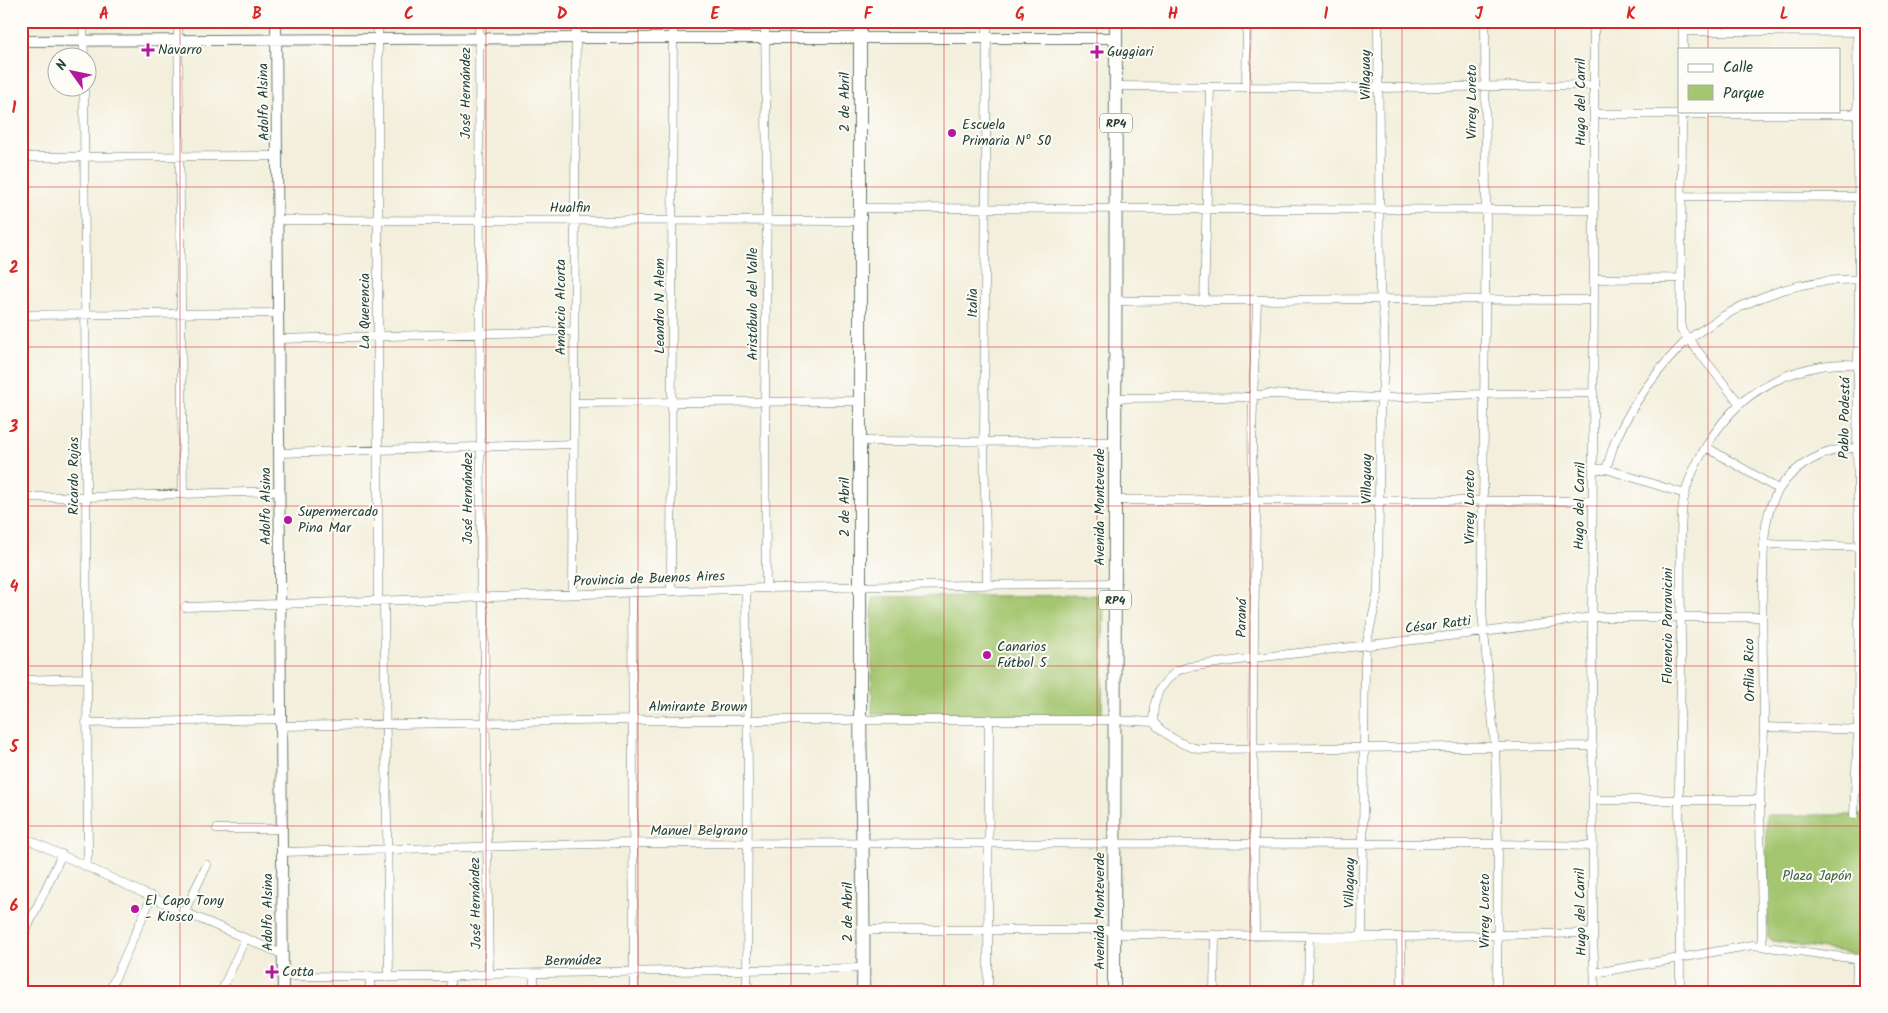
<svg xmlns="http://www.w3.org/2000/svg" width="1888" height="1013" font-family="Kalam,sans-serif">
  <style>
    .green { fill: #a4c66f; stroke: #628252 }
    .lines { fill: none; stroke-linecap: round; stroke-linejoin: round }
    .minor-casing { stroke: #697b6f; stroke-width: 9 }
    .tertiary-casing { stroke: #697b6f; stroke-width: 12 }
    .primary-casing { stroke: #697b6f; stroke-width: 14 }
    .minor { stroke: #fff; stroke-width: 8 }
    .tertiary { stroke: #fff; stroke-width: 10 }
    .primary { stroke: #fff; stroke-width: 12 }
    .grid { fill: none; stroke: #d62828; stroke-width: 1; stroke-opacity: 0.55 }
    .poi-dot { fill: #b5179e; stroke: #fdfcf7; stroke-width: 2 }
    .labels { text-anchor: middle; dominant-baseline: central; stroke-width: 4; stroke-linejoin: round; paint-order: stroke }
    .shield { fill: #fdfcf7; stroke: #62766e; stroke-width: 1 }
    .shield-label { font-size: 12px; font-weight: bold; fill: #1f3d34 }
    .poi-label { font-size: 14px; fill: #1f3d34; stroke: #fdfcf7; text-anchor: start }
    .street-label { font-size: 14px; fill: #1f3d34; stroke: #fdfcf7 }
    .park-label { font-size: 14px; fill: #405f43; stroke: #fdfcf7 }
    .neatline { fill: none; stroke: #d62828; stroke-width: 2 }
    .grid-label { font-size: 16px; text-anchor: middle; font-weight: bold; fill: #d62828 }
  </style>
  <rect width="100%" height="100%" fill="#fdfcf7"/>
  <filter id="ink" filterUnits="userSpaceOnUse"><feTurbulence type="fractalNoise" baseFrequency=".02" numOctaves="2"/><feDisplacementMap in="SourceGraphic" scale="10" xChannelSelector="R" yChannelSelector="G"/><feConvolveMatrix kernelMatrix="1 2 1 2 8 2 1 2 1" color-interpolation-filters="sRGB"/></filter>
  <filter id="wash" filterUnits="userSpaceOnUse"><feTurbulence type="fractalNoise" baseFrequency=".0096" numOctaves="4" result="noise"/><feDisplacementMap in="SourceGraphic" scale="20" xChannelSelector="R" yChannelSelector="G"/><feGaussianBlur stdDeviation="1.12" result="paint"/><feColorMatrix in="noise" values="0 0 0 0 0 0 0 0 0 0 0 0 0 0 0 0 0 1.4 0 .05"/><feComposite in="paint" operator="in"/></filter>
  <g filter="url(#wash)">
    <rect width="100%" height="100%" fill="#f3efdc"/>
    <path class="green" d="M1104 595 1102 716 872 714V597Z
      M1766 815H1867V953L1856 954 1773 941 1768 937Z"/>
  </g>
  <g filter="url(#ink)">
    <g class="lines">
      <g class="minor-casing">
        <path id="minor" d="M83 21 84 58
          M178 21 183 494
          M378 21V601
          M479 21 481 588 484 613 489 974
          M765 21 767 186 765 402 766 588
          M987 21 984 442 987 584
          M1485 21 1486 211 1482 612 1495 746 1498 844 1497 992
          M1594 21V279L1592 617 1593 933 1595 992
          M1684 31 1867 32
          M1683 49V21
          M1116 86 1379 88 1593 85
          M1246 87 1247 21
          M84 88 88 854 86 865
          M1682 111 1681 330 1740 404
          M1594 114H1867
          M21 157 278 156
          M1682 196 1867 197
          M860 208 1594 210
          M278 220 861 221
          M1594 279 1680 278
          M1117 301 1382 299 1594 300
          M1204 301 1210 87
          M21 315 278 313
          M279 339 573 331
          M1116 398 1244 397 1268 394 1382 398 1483 394 1593 393
          M574 403 859 401
          M859 441 1115 442
          M1706 447 1778 489
          M280 453 574 444
          M1593 469H1606L1685 494
          M1606 469C1610 459 1612 447 1617 437 1634 401 1658 369 1686 341 1692 336 1699 332 1705 328 1752 295 1809 276 1867 280
          M21 497H86L280 491
          M1117 500 1593 501
          M1764 544 1867 547
          M746 589 748 779 747 992
          M671 591 673 21
          M632 592 634 992
          M573 594 576 21
          M384 601 389 976
          M185 607 766 588 1115 583
          M21 680 86 678
          M1153 722 1154 706 1159 690 1168 679 1177 671 1188 667 1254 658 1484 632 1592 617H1762
          M86 723 281 719
          M281 726 633 720H1114L1153 722C1166 736 1180 745 1199 749L1593 746
          M1764 727 1867 730
          M1594 800H1760
          M1854 815 1858 729 1859 547 1857 447 1859 279 1857 21
          M217 829H282
          M21 836 184 912 282 954
          M282 852 632 843 1498 844 1593 846
          M184 912 207 865
          M864 930H1107L1123 934 1401 937 1593 933
          M1255 936 1253 696 1256 518C1248 446 1255 373 1257 301
          M1362 936 1365 660 1366 646 1378 592 1380 410C1385 371 1387 329 1380 290L1378 21
          M1401 937 1402 992
          M21 941 62 854
          M1762 945C1762 897 1760 849 1760 801 1760 776 1764 751 1764 725 1764 675 1761 624 1763 574 1764 550 1763 525 1772 503 1786 467 1829 443 1867 449
          M1595 973 1753 945 1857 959 1867 957
          M534 975V992
          M283 976 450 977 489 974 863 968
          M370 976V992
          M450 977 451 992
          M109 992 152 896
          M221 992 245 939
          M988 992 989 719
          M1214 992 1215 936
          M1308 992 1309 936
          M1680 992C1680 928 1679 863 1679 799 1679 750 1681 701 1681 652 1681 616 1680 581 1681 546 1681 529 1681 509 1685 493 1693 464 1717 424 1740 404 1772 375 1824 358 1867 366
          M1856 992 1857 959"/>
      </g>
      <g class="tertiary-casing">
        <path id="tertiary" d="M276 21 283 992
          M21 41 576 38H1116"/>
      </g>
      <g class="primary-casing">
        <path id="primary" d="M860 21C860 250 860 480 860 709 861 803 865 897 863 992
          M1114 992 1116 21"/>
      </g>
      <use href="#minor" class="minor"/>
      <use href="#tertiary" class="tertiary"/>
      <use href="#primary" class="primary"/>
    </g>
  </g>
  <path class="grid" d="M180 21V992M333 21V992M486 21V992M638 21V992M791 21V992M944 21V992M1097 21V992M1250 21V992M1402 21V992M1555 21V992M1708 21V49M1708 111V992M21 187H1867M21 347H1867M21 506H1867M21 666H1867M21 826H1867"/>
  <g class="poi-dot">
    <path d="M145.5 42.5h5v5h5v5h-5v5h-5v-5h-5v-5h5z"/>
    <path d="M1094.5 44.5h5v5h5v5h-5v5h-5v-5h-5v-5h5z"/>
    <circle cx="952" cy="133" r="5"/>
    <circle cx="288" cy="520" r="5"/>
    <circle cx="987" cy="655" r="5"/>
    <circle cx="135" cy="909" r="5"/>
    <path d="M269.5 964.5h5v5h5v5h-5v5h-5v-5h-5v-5h5z"/>
  </g>
  <g class="labels">
    <g class="shield">
      <rect x="1100" y="113.5" width="32" height="19" rx="4"/>
      <rect x="1099" y="590.5" width="32" height="19" rx="4"/>
    </g>
    <g class="shield-label">
      <text x="1116" y="123">RP4</text>
      <text x="1115" y="600">RP4</text>
    </g>
    <g class="poi-label">
      <text x="158" y="50">Navarro</text>
      <text x="1107" y="52">Guggiari</text>
      <text x="962" y="125">Escuela<tspan x="962" dy="16">Primaria Nº 50</tspan></text>
      <text x="298" y="512">Supermercado<tspan x="298" dy="16">Pina Mar</tspan></text>
      <text x="997" y="647">Canarios<tspan x="997" dy="16">Fútbol 5</tspan></text>
      <text x="145" y="901">El Capo Tony<tspan x="145" dy="16">- Kiosco</tspan></text>
      <text x="282" y="972">Cotta</text>
    </g>
    <g class="street-label">
      <text transform="translate(1366 75) rotate(-90)">Villaguay</text>
      <text transform="translate(466 93) rotate(-90)">José Hernández</text>
      <text transform="translate(264 102) rotate(-91)">Adolfo Alsina</text>
      <text transform="translate(845 102) rotate(-90)">2 de Abril</text>
      <text transform="translate(1472 102) rotate(-90)">Virrey Loreto</text>
      <text transform="translate(1581 102) rotate(-90)">Hugo del Carril</text>
      <text x="570" y="208">Hualfin</text>
      <text transform="translate(973 303) rotate(-90)">Italia</text>
      <text transform="translate(753 304) rotate(-90)">Aristóbulo del Valle</text>
      <text transform="translate(660 306) rotate(-90)">Leandro N Alem</text>
      <text transform="translate(561 307) rotate(-90)">Amancio Alcorta</text>
      <text transform="translate(365 311) rotate(-90)">La Querencia</text>
      <text transform="translate(1845 418) rotate(-89)">Pablo Podestá</text>
      <text transform="translate(74 476) rotate(-90)">Ricardo Rojas</text>
      <text transform="translate(1367 479) rotate(-90)">Villaguay</text>
      <text transform="translate(468 498) rotate(-90)">José Hernández</text>
      <text transform="translate(266 506) rotate(-90)">Adolfo Alsina</text>
      <text transform="translate(1580 506) rotate(-89)">Hugo del Carril</text>
      <text transform="translate(845 507) rotate(-90)">2 de Abril</text>
      <text transform="translate(1100 507) rotate(-90)">Avenida Monteverde</text>
      <text transform="translate(1470 507) rotate(-90)">Virrey Loreto</text>
      <text transform="translate(649 579) rotate(-2)">Provincia de Buenos Aires</text>
      <text transform="translate(1242 618) rotate(-89)">Paraná</text>
      <text transform="translate(1438 625) rotate(-7)">César Ratti</text>
      <text transform="translate(1668 626) rotate(-90)">Florencio Parravicini</text>
      <text transform="translate(1750 670) rotate(-91)">Orfilia Rico</text>
      <text x="698" y="707">Almirante Brown</text>
      <text x="699" y="831">Manuel Belgrano</text>
      <text transform="translate(1350 883) rotate(-89)">Villaguay</text>
      <text transform="translate(476 903) rotate(-91)">José Hernández</text>
      <text transform="translate(1100 911) rotate(-90)">Avenida Monteverde</text>
      <text transform="translate(1485 911) rotate(-90)">Virrey Loreto</text>
      <text transform="translate(268 912) rotate(-90)">Adolfo Alsina</text>
      <text transform="translate(848 912) rotate(-90)">2 de Abril</text>
      <text transform="translate(1581 912) rotate(-91)">Hugo del Carril</text>
      <text transform="translate(573 961) rotate(-1)">Bermúdez</text>
    </g>
    <g class="park-label">
      <text x="1817" y="876">Plaza Japón</text>
    </g>
  </g>
  <rect width="1888" height="1013" fill="none" stroke="#fdfcf7" stroke-width="55"/>
  <rect x="1678" y="48" width="162" height="65" fill="#fdfcf7" stroke="#a4b0a9"/>
  <rect x="1688" y="64" width="25" height="8" fill="#ffffff" stroke="#a4b0a9"/>
  <text x="1723" y="72" font-size="15" fill="#1f3d34">Calle</text>
  <rect x="1688" y="85" width="25" height="15" fill="#a4c66f" stroke="#a4b0a9"/>
  <text x="1723" y="98" font-size="15" fill="#1f3d34">Parque</text>
  <g transform="translate(72 72) rotate(303)"><circle r="24" fill="#fdfcf7" stroke="#a4b0a9"/>
  <path d="M0-4L9 19L0 12L-9 19Z" fill="#b5179e"/>
  <text y="-8" font-size="14" font-weight="bold" text-anchor="middle" fill="#1f3d34">N</text>
  </g>
  <rect x="28" y="28" width="1832" height="958" class="neatline"/>
  <g class="grid-label">
    <text x="104" y="19">A</text>
    <text x="257" y="19">B</text>
    <text x="409" y="19">C</text>
    <text x="562" y="19">D</text>
    <text x="715" y="19">E</text>
    <text x="868" y="19">F</text>
    <text x="1020" y="19">G</text>
    <text x="1173" y="19">H</text>
    <text x="1326" y="19">I</text>
    <text x="1479" y="19">J</text>
    <text x="1631" y="19">K</text>
    <text x="1784" y="19">L</text>
    <text x="14" y="113">1</text>
    <text x="14" y="273">2</text>
    <text x="14" y="432">3</text>
    <text x="14" y="592">4</text>
    <text x="14" y="752">5</text>
    <text x="14" y="911">6</text>
  </g>
</svg>
